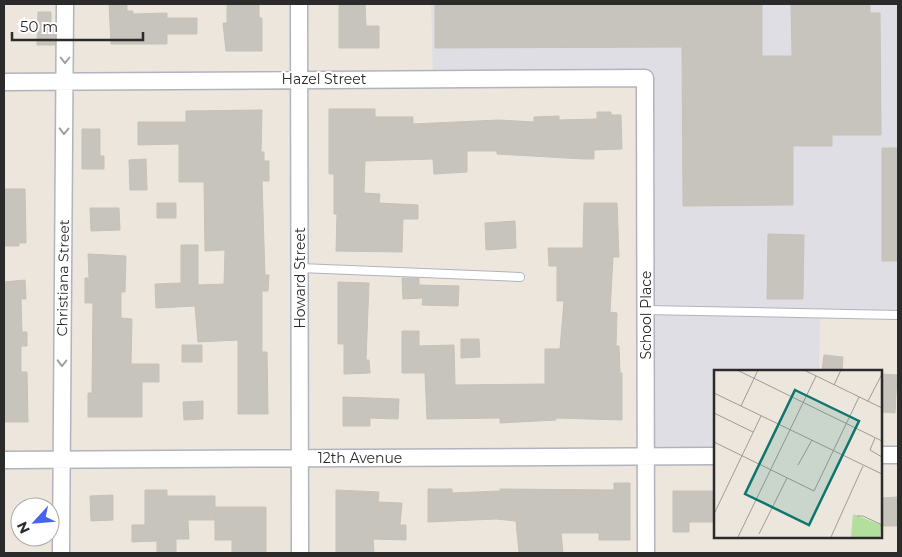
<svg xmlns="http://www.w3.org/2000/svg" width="902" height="557" font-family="Montserrat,sans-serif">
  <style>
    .industrial { fill: #e0dee5 }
    .building { fill: #c7c3bd; stroke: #c7c2b7 }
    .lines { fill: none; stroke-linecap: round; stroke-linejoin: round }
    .service-casing { stroke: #b1b4bd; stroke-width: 10 }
    .minor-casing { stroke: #b1b4bd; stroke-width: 19 }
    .service { stroke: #fff; stroke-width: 8 }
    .minor { stroke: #fff; stroke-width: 16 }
    .oneway { stroke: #a0a0a0 }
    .labels { text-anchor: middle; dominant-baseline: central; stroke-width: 4; stroke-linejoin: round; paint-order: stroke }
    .street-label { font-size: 14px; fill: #2b2b2b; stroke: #fff }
    .inset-road { fill: none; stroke: #9f9b96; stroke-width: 1 }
    .view { fill: #0f766e; fill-opacity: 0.15; stroke: #0f766e; stroke-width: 2.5 }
    .inset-edge { fill: none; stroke: #2b2b2b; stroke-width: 2.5 }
  </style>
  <rect width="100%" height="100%" fill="#ece6dd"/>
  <path class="industrial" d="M431 4H898V315L820 314 819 371H716V456L646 457 645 78 433 79Z"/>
  <path class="building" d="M109 4H127V11H133V14L167 13V18H197V34H167V44H111Z
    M227 4H259V18H262V51H226L223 23H227Z
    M339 4H365L366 26H379V48H339Z
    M435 4H762V56H792L791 4H870V13H880L881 135H832V146H793V205L683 206 682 47 435 48Z
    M38 12H51V24H55V45H37Z
    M329 109H375V117H413V124L499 120 534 122V117L559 116V120L597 119V112H611V115H621L622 149 594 150V159H584L497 154V151H467V172L434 174 433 159 365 161 364 193 380 194 379 203 418 205V219H403L402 252 336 251 337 214H334V174H329Z
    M262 110 261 152H264V161H269V181H262L265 275H269L268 291H262V352H267L268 414H238V340L198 342 195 306 156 308 155 284 181 283V245H198V285L224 284 225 250 205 251 204 182H179V144L138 145V122H186V111Z
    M82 129H100V156H104V169H82Z
    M882 148H898V261H882Z
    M146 159 147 190H130L129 160Z
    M4 189H25L26 243H19V246H4Z
    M157 203H176V218H157Z
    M584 203H617L619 257H613L610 312 617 313 616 346H619L620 373H622V420L556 418V420L500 423V418L427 419 425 373H402V331H419V346L454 345 455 385 545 384V349H560L564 301H557V266H549L548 248H583Z
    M90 208H119L120 230 91 231Z
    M515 221 516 248 486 250 485 223Z
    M768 234 804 235 803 299H767Z
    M88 254 126 256 125 292H121V318L132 319 131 364H159V382H142V417H88V393H92L93 303H85V278H89Z
    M402 278H419V285L459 286 458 306 422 305 423 298 403 299Z
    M25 280 26 299H21L22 332H27V346H21V372H27L28 422H4V282Z
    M338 282 369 283 366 360H369L370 373 344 374V344H338Z
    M461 339H479L480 357 461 358Z
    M182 345H202V362H182Z
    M824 355 843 357 842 371H822Z
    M881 374 897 375 895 413 881 412Z
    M343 397 399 399 398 419 370 418V426H343Z
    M203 401V419L184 420 183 402Z
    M614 483H630V540H599V533H561L563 553H519L516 521 496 519 428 522V489H452V493L500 491V489L614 490Z
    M145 490H167V496H215V507H266V553H232V540H215V511V520H188L189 539H176V553H157V541L132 542V525H145Z
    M336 490 379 492 378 502 402 503 400 525H406V540L373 539 374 553H336Z
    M673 491H716V522H689V532H673Z
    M113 495V520L91 521 90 496Z
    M898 497V526H881V498Z"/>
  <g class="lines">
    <g class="service-casing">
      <path id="service" d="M300 268 520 277
        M646 310 898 315"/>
    </g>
    <g class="minor-casing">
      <path id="minor" d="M299 4 300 553
        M4 82 645 78 646 553
        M881 455H898
        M4 460 716 456
        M61 553 65 4"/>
    </g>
    <use href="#service" class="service"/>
    <use href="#minor" class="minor"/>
  </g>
  <defs><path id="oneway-chevron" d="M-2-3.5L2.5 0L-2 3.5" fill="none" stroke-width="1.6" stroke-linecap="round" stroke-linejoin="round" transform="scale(1.25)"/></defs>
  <g class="oneway">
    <use href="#oneway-chevron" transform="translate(65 60) rotate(90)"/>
    <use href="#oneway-chevron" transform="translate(64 131) rotate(91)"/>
    <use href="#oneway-chevron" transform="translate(62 363) rotate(91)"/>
  </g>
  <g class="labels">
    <g class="street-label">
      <text x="324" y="79">Hazel Street</text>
      <text transform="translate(63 278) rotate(-89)">Christiana Street</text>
      <text transform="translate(300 278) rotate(-90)">Howard Street</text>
      <text transform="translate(646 315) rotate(-90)">School Place</text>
      <text x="360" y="458">12th Avenue</text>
    </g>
  </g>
  <g transform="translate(714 370)">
    <rect width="168" height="168" fill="#ece6dd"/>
    <path d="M139 144 167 155 166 167H137Z" fill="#b3df9d"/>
    <path class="inset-road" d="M23 0 168 71M90 0 168 38M120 15 127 0M0 23 168 104M154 31 168 4M27 36 44 0M0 43 39 62M161 68 156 80 168 87M0 72 100 121 145 27M84 95 98 70M0 144 47 46M143 146H149L168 155M45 164 73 108M24 167 102 6M117 167 149 96"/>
    <path class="view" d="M81 20 145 51 95 155 31 124Z"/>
    <rect width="168" height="168" class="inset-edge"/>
  </g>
  <rect width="902" height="557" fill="none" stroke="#2b2b2b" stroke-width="10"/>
  <g transform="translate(35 522) rotate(244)"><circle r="24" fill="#ffffff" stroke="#aaaaaa"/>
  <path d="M0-4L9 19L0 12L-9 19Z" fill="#4664f0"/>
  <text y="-8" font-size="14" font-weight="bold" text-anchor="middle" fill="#2b2b2b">N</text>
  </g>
  <path d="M12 32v8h131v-8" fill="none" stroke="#2b2b2b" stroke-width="2.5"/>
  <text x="20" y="32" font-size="15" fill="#2b2b2b" stroke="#ffffff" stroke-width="4" paint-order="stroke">50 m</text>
</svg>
